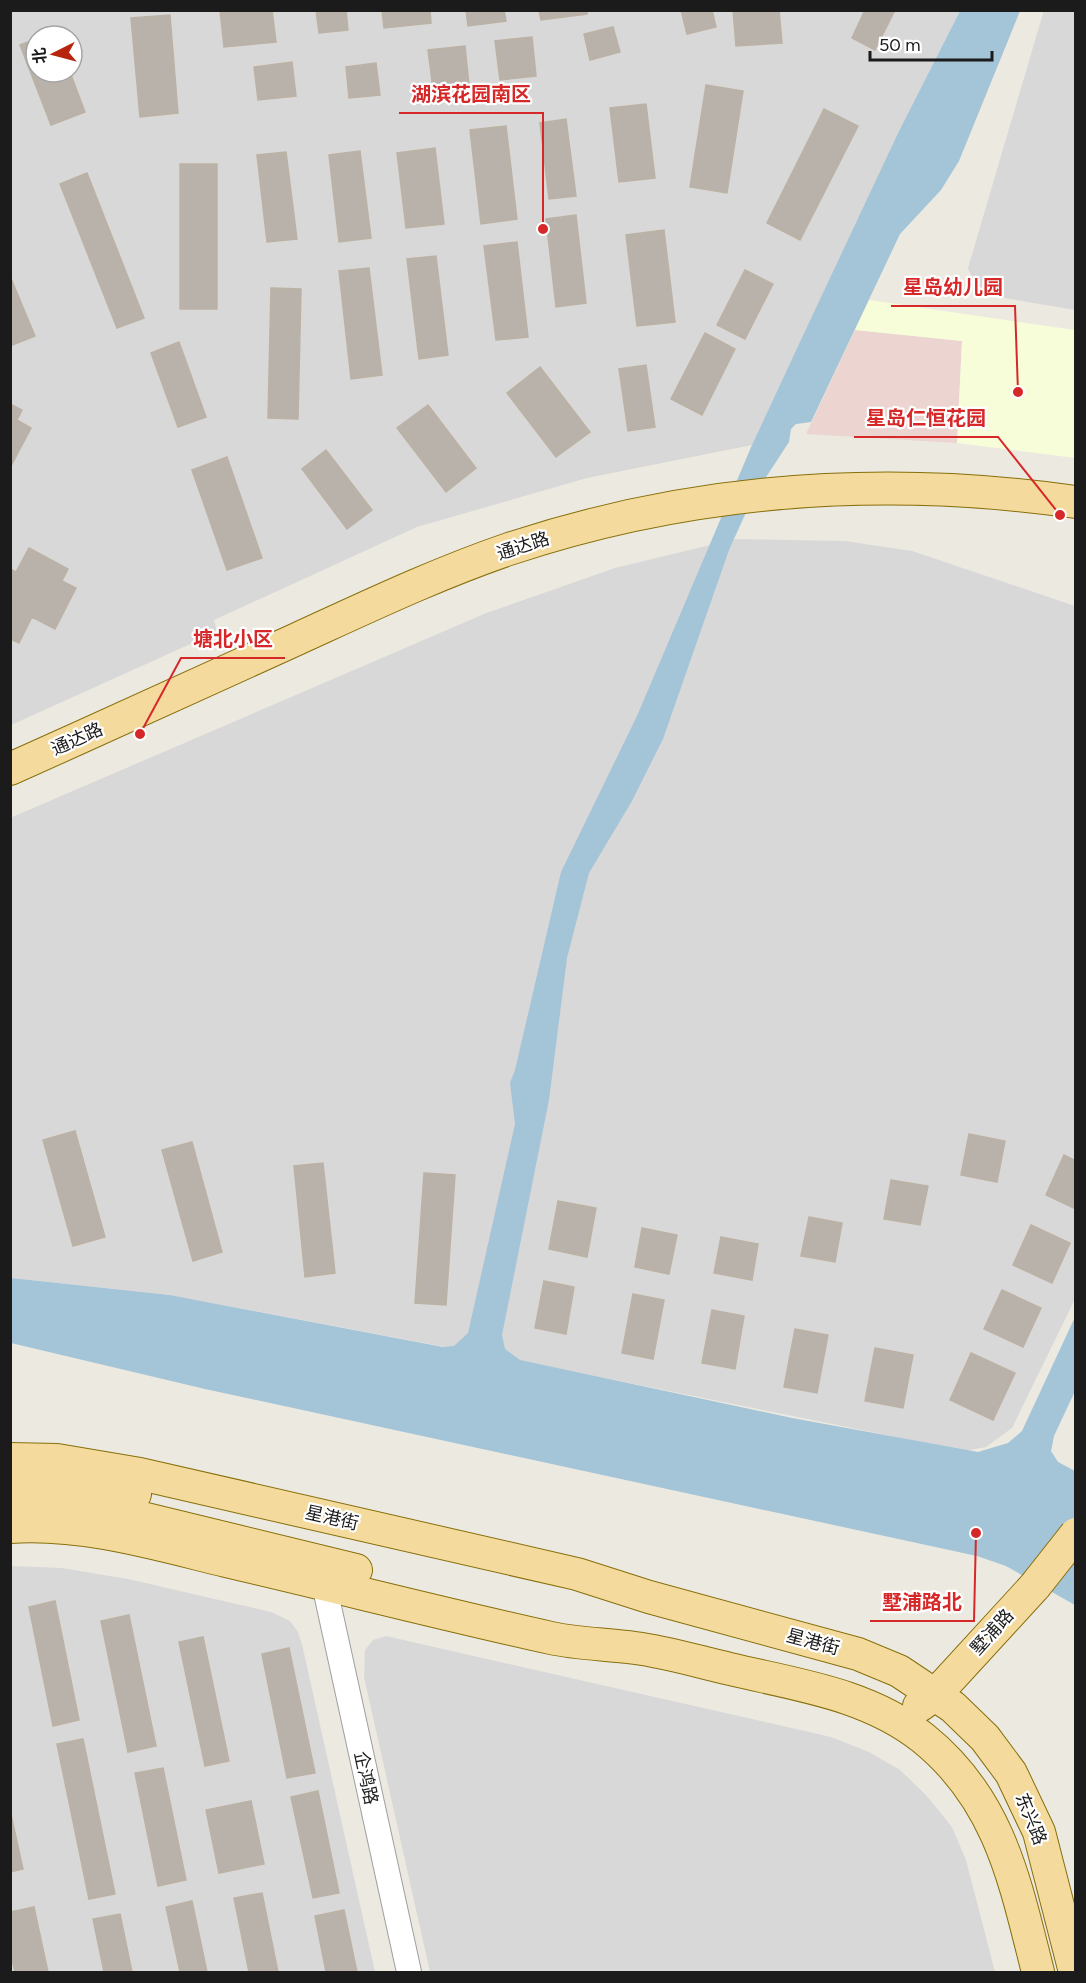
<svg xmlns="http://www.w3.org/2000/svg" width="1086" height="1983" font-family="Figtree,'Noto Sans SC',sans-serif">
	<rect width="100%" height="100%" fill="#ece9e1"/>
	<path fill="#d9d8d8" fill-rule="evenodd" d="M1044,10L1075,11V310L993,296L976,287L968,268Z
		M10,11H960L898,133L752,445L587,478L417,527L214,620L217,632L11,725ZM36,36H72V72H36Z
		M735,539L845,541L912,551L1075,606V1299L1012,1428L986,1447L965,1451L546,1366L170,1295L11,1278L10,818L484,614L615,568Z
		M11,1566L62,1568L128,1579L271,1612L290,1621L298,1632L302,1644L375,1972H11Z
		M386,1636L831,1737L869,1752L900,1770L926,1795L952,1827L966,1860L995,1972H430L364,1677L365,1650L373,1640Z"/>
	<path fill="#ecd5d0" d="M855,330L962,341L957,443L806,434Z"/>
	<path fill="#f7fcd9" d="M869,300L1075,330V458L957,443L962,341L855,330Z"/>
	<path fill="#a4c4d7" d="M960,11H1020L959,161L941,190L900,234L811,422L796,424L791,429L789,442L753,497L729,550L663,739L632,801L589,873L567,958L549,1100L502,1335L505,1349L520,1360L792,1418L978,1452L1008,1443L1022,1431L1075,1317V1391L1054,1436L1051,1451L1058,1462L1075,1471V1605L1006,1566L977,1556L205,1389L11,1343V1278L170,1295L443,1347L454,1346L468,1333L515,1124L510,1083L515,1070L561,872L637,716L752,445L799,344L898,133Z"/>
	<path fill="#b8b2ab" stroke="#bcb2a4" stroke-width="1.5" d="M220,10H272L276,42L224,47Z
		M316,10H346L348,30L319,33Z
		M382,10H430L431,23L384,28Z
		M466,10H504L506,21L468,26Z
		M539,10H587V14L541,20Z
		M681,10H712L716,27L687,34Z
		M733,10H779L782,43L736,46Z
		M865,10H895L875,50L852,38Z
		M170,15L178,113L140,117L131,18Z
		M613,27L620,52L590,60L584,34Z
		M532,37L536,76L500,80L495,41Z
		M36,39V72H70L85,112L51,125L20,45Z
		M465,46L469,85L433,89L428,50Z
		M292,62L296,96L258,100L254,67Z
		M376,63L380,95L349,98L346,67Z
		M706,85L743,91L727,193L690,187Z
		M646,104L655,178L619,182L610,108Z
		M824,109L858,126L800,240L767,223Z
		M566,119L576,196L549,199L540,123Z
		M506,126L517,219L481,224L470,130Z
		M435,148L444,224L406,228L397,153Z
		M360,151L371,238L339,242L329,155Z
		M286,152L297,239L267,242L257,155Z
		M180,164H217V309H180Z
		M87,173L144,318L117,328L60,184Z
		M576,215L586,303L556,307L546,219Z
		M664,230L675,322L637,326L626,235Z
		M517,242L528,337L496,340L484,246Z
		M436,256L448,355L419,359L407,259Z
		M369,268L382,375L351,379L339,271Z
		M745,270L773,284L745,339L717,325Z
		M10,276L35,336L10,346Z
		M271,288L301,289L298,419L268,418Z
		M705,333L735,349L702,415L671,399Z
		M179,342L206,417L178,427L151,353Z
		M646,365L655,427L628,431L619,369Z
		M540,367L590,432L556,457L507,393Z
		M10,404L22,410L17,420L31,428L10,468Z
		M428,405L476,468L446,492L397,428Z
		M326,450L372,510L347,529L302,469Z
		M227,457L262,558L227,570L192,470Z
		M29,548L68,569L62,581L76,588L55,629L32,617L19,643L10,639V569L16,572Z
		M75,1131L105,1237L73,1246L43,1140Z
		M969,1134L1005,1141L997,1182L961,1175Z
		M192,1142L222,1252L193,1261L162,1150Z
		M1064,1155L1076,1161V1209L1046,1195Z
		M323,1163L335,1273L305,1277L294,1166Z
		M424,1173L455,1175L446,1305L415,1303Z
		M891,1180L928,1186L920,1225L884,1219Z
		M558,1201L596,1208L587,1257L549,1249Z
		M809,1217L842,1223L835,1262L801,1256Z
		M1031,1225L1070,1243L1052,1283L1013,1265Z
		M642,1228L677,1235L669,1274L635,1267Z
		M721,1237L758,1244L752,1280L714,1273Z
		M544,1281L574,1287L566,1334L535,1328Z
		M1002,1290L1041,1308L1023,1347L984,1329Z
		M633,1294L664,1300L653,1359L622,1353Z
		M712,1310L744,1316L735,1369L702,1363Z
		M795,1329L828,1335L817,1393L784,1387Z
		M875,1348L913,1355L903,1408L865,1401Z
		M971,1353L1015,1373L993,1420L950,1400Z
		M55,1601L79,1720L53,1726L29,1607Z
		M129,1615L156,1746L128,1752L101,1621Z
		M203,1637L229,1761L205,1766L179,1642Z
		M289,1648L315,1773L287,1778L262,1654Z
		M83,1739L115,1894L89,1899L57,1744Z
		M163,1768L186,1880L158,1886L135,1773Z
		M318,1791L339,1893L313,1898L291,1797Z
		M251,1801L264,1864L219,1873L206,1810Z
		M10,1810L23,1869L10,1872Z
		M262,1893L278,1972H249L234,1898Z
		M192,1901L207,1972H180L166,1907Z
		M34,1907L48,1972H15L10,1951V1912Z
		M344,1910L357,1972H326L315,1916Z
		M120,1914L132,1972H104L93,1919Z"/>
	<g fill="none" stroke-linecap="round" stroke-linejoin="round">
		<g stroke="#9f9f9f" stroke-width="26">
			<path id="minor" d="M324,1584L409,1972"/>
		</g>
		<g stroke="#876f0b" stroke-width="34">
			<path id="major" d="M10,769C106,726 202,682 297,639C367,607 436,574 509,549C693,488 884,475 1076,502
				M10,1459L57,1460L140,1474L577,1574L649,1597L858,1654L899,1671L953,1707L985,1738L1011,1773L1039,1832L1075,1972
				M10,1483L76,1484L135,1494
				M10,1506H70L134,1516L356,1570
				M10,1527C83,1522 156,1544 226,1561C334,1586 442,1614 551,1638C578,1644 607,1644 635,1648C667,1652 699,1662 730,1669C797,1685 868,1694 923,1738C1000,1800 1015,1882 1038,1972
				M919,1706L936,1694L1035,1586"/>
		</g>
		<use href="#minor" stroke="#fff" stroke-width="24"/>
		<use href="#major" stroke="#f4db9d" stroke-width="32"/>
		<g stroke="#876f0b" stroke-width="34" stroke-linecap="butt">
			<path id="major-bridge" d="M1035,1586L1076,1534"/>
		</g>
		<use href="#major-bridge" stroke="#f4db9d" stroke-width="32"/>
	</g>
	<g text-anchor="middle" stroke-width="4.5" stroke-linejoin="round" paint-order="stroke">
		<g font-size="18" fill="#1b1b1b" stroke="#fff">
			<text transform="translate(523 546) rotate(-18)" y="6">通达路</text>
			<text transform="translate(77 739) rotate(-24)" y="6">通达路</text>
			<text transform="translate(332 1518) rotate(13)" y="6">星港街</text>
			<text transform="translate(992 1632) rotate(-48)" y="6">墅浦路</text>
			<text transform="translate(813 1642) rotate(15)" y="6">星港街</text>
			<text transform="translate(366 1778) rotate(78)" y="6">企鸿路</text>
			<text transform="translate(1031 1819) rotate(68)" y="6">东兴路</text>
		</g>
	</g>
	<path fill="none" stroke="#d62828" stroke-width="2" d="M543 229L543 113H399M1018 392L1015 306H891M1060 515L998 437H854M140 734L181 658H285M976 1533L974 1621H870"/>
	<g fill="#d62828" stroke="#fff" stroke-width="2">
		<circle cx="543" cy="229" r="6"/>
		<circle cx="1018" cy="392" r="6"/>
		<circle cx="1060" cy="515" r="6"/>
		<circle cx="140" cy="734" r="6"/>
		<circle cx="976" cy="1533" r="6"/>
	</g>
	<g font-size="20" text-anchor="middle" font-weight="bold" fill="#d62828" stroke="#fff" stroke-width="4.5" stroke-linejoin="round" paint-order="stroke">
		<text x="471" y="101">湖滨花园南区</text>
		<text x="953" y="294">星岛幼儿园</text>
		<text x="926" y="425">星岛仁恒花园</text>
		<text x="233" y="646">塘北小区</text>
		<text x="922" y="1609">墅浦路北</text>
	</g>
	<rect width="1086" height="1983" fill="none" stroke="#1b1b1b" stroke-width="24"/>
	<g transform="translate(54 54) rotate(264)"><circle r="28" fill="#ffffff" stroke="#a4a4a4" stroke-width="1.5"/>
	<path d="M0-4.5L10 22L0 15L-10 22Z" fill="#b7250e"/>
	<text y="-9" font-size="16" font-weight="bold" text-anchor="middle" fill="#1b1b1b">北</text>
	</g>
	<path d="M870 51v9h122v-9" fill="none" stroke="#1b1b1b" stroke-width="3"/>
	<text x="879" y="51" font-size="18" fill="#1b1b1b" stroke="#ffffff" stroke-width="4.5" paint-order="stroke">50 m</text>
</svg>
